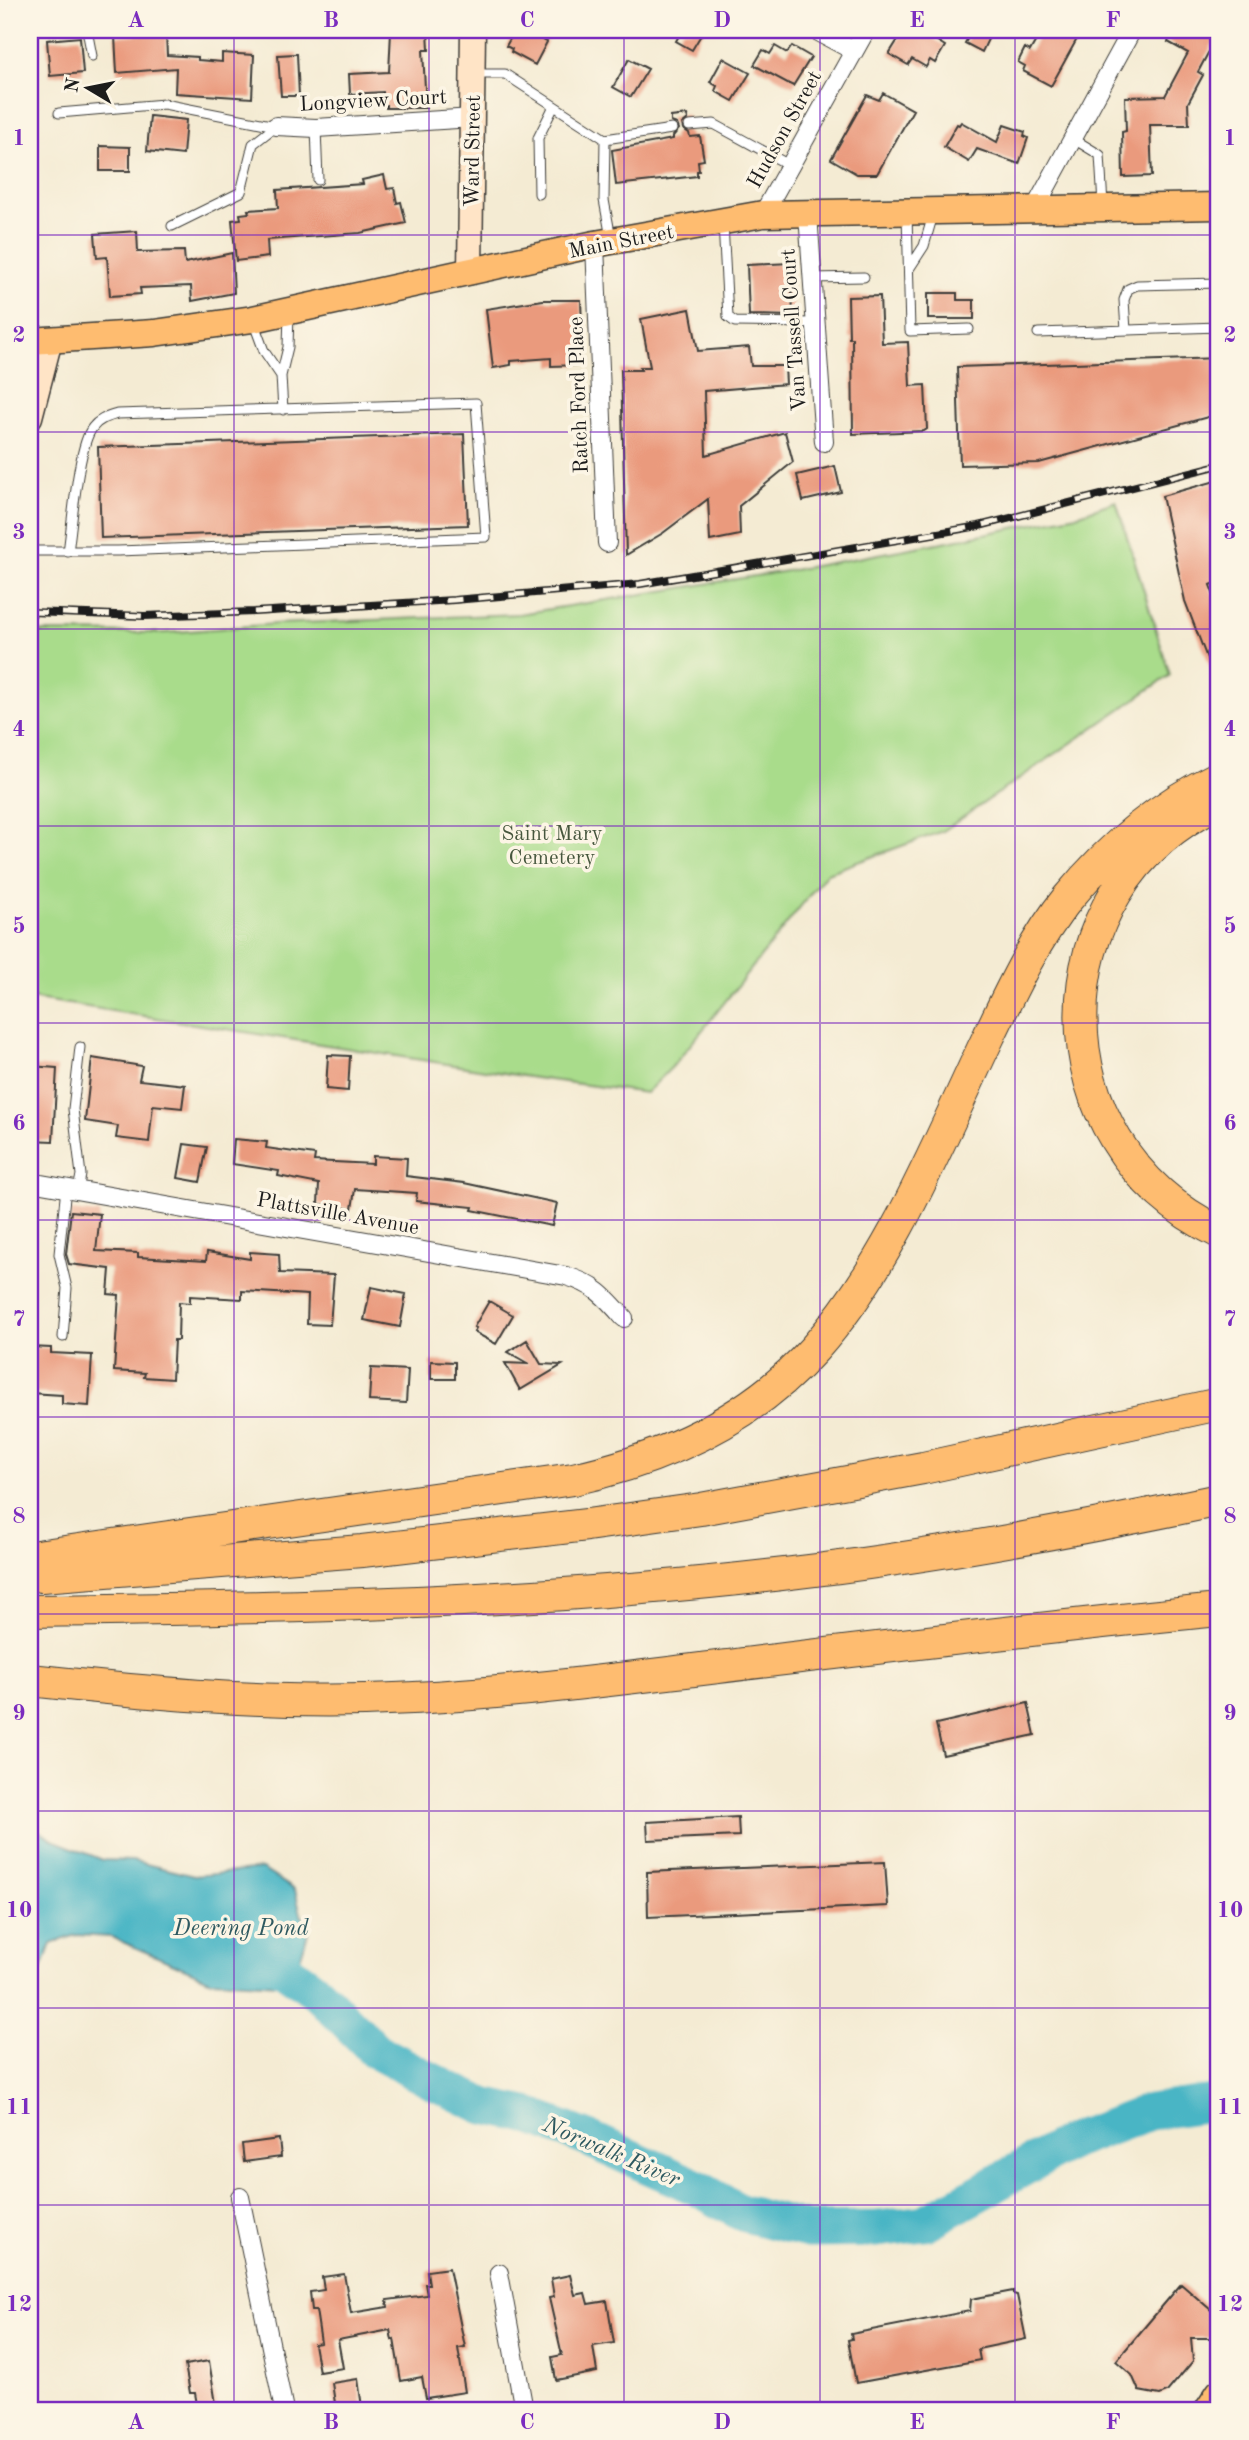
<svg xmlns="http://www.w3.org/2000/svg" width="1249" height="2440" font-family="'Old Standard TT',serif">
	<rect width="100%" height="100%" fill="#fcf5e5"/>
	<filter id="ink" filterUnits="userSpaceOnUse"><feTurbulence type="fractalNoise" baseFrequency=".0143" numOctaves="2"/><feDisplacementMap in="SourceGraphic" scale="14" xChannelSelector="R" yChannelSelector="G"/><feConvolveMatrix kernelMatrix="1 2 1 2 8 2 1 2 1" color-interpolation-filters="sRGB"/></filter>
	<filter id="wash" filterUnits="userSpaceOnUse"><feTurbulence type="fractalNoise" baseFrequency=".00686" numOctaves="4" result="noise"/><feDisplacementMap in="SourceGraphic" scale="28" xChannelSelector="R" yChannelSelector="G"/><feGaussianBlur stdDeviation="1.57" result="paint"/><feColorMatrix in="noise" values="0 0 0 0 0 0 0 0 0 0 0 0 0 0 0 0 0 1.4 0 .05"/><feComposite in="paint" operator="in"/></filter>
	<g filter="url(#wash)">
		<rect width="100%" height="100%" fill="#f4ebd3"/>
		<path fill="#a9dc8b" stroke="#627c54" stroke-width="2" d="M1116,501L1170,675L943,831L827,873L705,1027L672,1067L646,1093L535,1078L30,998V632L165,633L276,624L519,614L793,570L959,539L1077,515Z"/>
		<path fill="#48b5c5" stroke="#326870" stroke-width="2" d="M30,1825L55,1841L103,1860L134,1861L194,1876L262,1869L295,1890L301,1914L310,1927L300,1959L309,1970L317,1992L303,1998L280,1984L211,1980L111,1937L76,1935L51,1944L30,2002Z"/>
		<g fill="none" stroke-linecap="round" stroke-linejoin="round">
			<path stroke="#48b5c5" stroke-width="37" d="M277,1963L317,1992L376,2051L434,2082L484,2106L527,2115L589,2139L694,2186L742,2213L808,2230L877,2229L925,2223L1068,2143L1149,2112L1219,2102"/>
		</g>
		<g id="blocks">
			<path fill="#ea9a7d" d="M428,30L429,50H423L426,108H386V105H384L383,92L350,94L349,74L389,72L391,32Z
				M515,30H524L547,42L535,65L511,52L512,49L506,46Z
				M682,30H704L692,50L676,41Z
				M904,30H935L931,37L945,46L935,63L930,60L926,67L912,59L908,65L889,54Z
				M972,30H980L990,35L982,52L965,43Z
				M1042,30H1082L1051,86L1023,71L1025,66L1018,62L1025,48L1030,51Z
				M1175,30H1202L1214,36L1212,38L1215,40L1198,72L1203,75L1188,103L1189,125H1150L1152,176L1123,177L1122,132L1126,131L1125,97L1165,96L1188,53L1168,42Z
				M166,33L167,55L198,57V60L222,62V53L254,55L252,98L175,93L176,68L117,73L115,36Z
				M80,37L83,73L50,76L47,40Z
				M775,46L787,53L792,46L811,57L793,86L754,65L763,50L770,54Z
				M295,54H297L299,96H281L278,55Z
				M723,58L750,73L733,101L715,91L717,86L710,82Z
				M629,59L648,69L631,97L613,87Z
				M883,93L913,110L877,174H857L831,159L867,95L879,100Z
				M687,115L688,119L682,124L683,129L689,133L690,137L700,136L704,160L698,161L699,171H697V176L616,185L612,150L673,139V136L679,129L677,124L671,122V117Z
				M150,116L186,120L183,155L147,151Z
				M961,122L997,142L1004,125L1025,132L1024,136L1028,138L1019,164L977,149L969,162L944,147L957,124L959,125Z
				M100,146L130,147V171H100Z
				M384,175L387,189L394,188L397,203L401,202L406,223L360,233L267,240L268,257L236,261L232,220L241,219L240,214L249,213L248,210L278,208L277,190L363,184L362,180Z
				M137,231L138,252L184,251L185,263L232,253L234,293L192,301L191,286L140,288L141,294L110,296L107,257L97,258L95,234Z
				M791,263L793,316L749,315L747,265Z
				M928,293H957V300H974V319H928Z
				M880,296L882,343L908,342L910,386L925,385L927,429L924,431L853,434L852,338H849L848,297Z
				M543,300H581L583,354L578,355V365L551,366V358L511,361V365L493,368L486,309Z
				M690,309L698,351L749,347L751,366H785L786,384L704,391L706,455L785,432L793,462L739,506L740,535L710,541L708,499L663,533L626,555L621,370H641L640,367H650L641,319Z
				M1219,358V414L1039,463L960,465L957,367Z
				M464,434L468,525L101,538L98,447Z
				M835,466L841,492L803,501L797,475Z
				M1219,480V582L1210,585L1219,609L1218,687L1185,601L1162,496Z
				M328,1055L350,1056L348,1091L326,1089Z
				M92,1058L142,1066L139,1080L185,1085L182,1108L153,1105L149,1142L116,1138L118,1126L85,1121Z
				M30,1066L57,1068L53,1141L30,1140Z
				M234,1139L267,1142L266,1148L315,1155L314,1161L373,1164V1156L407,1158L406,1176L464,1183L557,1203L552,1226L472,1210L473,1207L416,1201L417,1193L355,1189L352,1209L318,1204L319,1184L278,1176L279,1171L232,1164Z
				M184,1144L207,1147L200,1182L178,1178Z
				M71,1211L100,1214L96,1251L138,1253V1257L206,1261L207,1252L250,1259V1252L279,1254L280,1273L334,1275L330,1325L307,1324L308,1295L242,1291V1299L190,1296V1303L179,1302L178,1340H174L172,1379L144,1377L145,1373L114,1371L119,1295L108,1294L110,1269L69,1264L66,1254Z
				M371,1287L406,1294L400,1327L364,1320Z
				M489,1301L513,1315L496,1344L474,1332L476,1328L474,1327Z
				M527,1340L541,1364L562,1365L520,1390L505,1363L529,1364L508,1352Z
				M30,1347L51,1348V1353L92,1355L89,1406L62,1404V1395L30,1393Z
				M431,1361L455,1362V1379H431Z
				M371,1368L408,1370L406,1403L369,1401Z
				M1028,1703L1035,1735L943,1755L936,1724Z
				M738,1817L739,1836L648,1840L647,1822Z
				M885,1862L888,1906L648,1917L647,1872Z
				M279,2139L281,2157L244,2162L242,2144Z
				M449,2268L465,2347L458,2348L465,2392L426,2398L422,2377L401,2381L394,2339L392,2340L390,2330L338,2340L343,2368L319,2372L314,2344L321,2343L316,2310H312L310,2292L324,2290L322,2277L344,2274L351,2313L388,2307L387,2300L427,2295L425,2284H429L427,2271Z
				M570,2275L575,2295L585,2293L588,2304L607,2301L614,2343L593,2346L597,2372L556,2380L552,2357L562,2355L549,2298L554,2297L551,2279Z
				M1181,2284L1219,2317V2330L1211,2338H1191L1193,2361L1167,2392L1160,2395L1139,2391L1132,2375L1116,2361Z
				M1013,2291V2294L1017,2295L1026,2339L978,2349L980,2360L856,2383L848,2340L852,2339L851,2334L970,2311L971,2299Z
				M209,2361L217,2410H198L195,2393H190L185,2365Z
				M358,2379L362,2407L336,2410L332,2383Z"/>
		</g>
	</g>
	<g filter="url(#ink)">
		<use href="#blocks" fill-opacity="0" stroke="#3c3b37" stroke-width="2"/>
		<g fill="none" stroke-linecap="round" stroke-linejoin="round">
			<g stroke="#3c3b37" stroke-width="11">
				<path id="lane" d="M87,30L92,56
					M475,74H505L605,139L604,200L611,238
					M59,113L164,104L276,126
					M689,126L714,124L789,165
					M316,128L318,180
					M1072,138L1100,155L1103,205
					M605,139L672,129
					M539,194L538,138L554,106
					M907,213L910,331L969,329
					M723,223L728,317L735,322L816,323
					M172,226L241,192L253,144L276,126
					M909,269L924,246L933,215
					M812,278L864,277
					M253,321L264,351L281,376L288,347L289,313
					M1126,330L1124,300L1128,289L1137,285L1219,283
					M1038,333L1219,327
					M281,376L283,410
					M30,551H118L486,537L476,403L117,414C108,417 99,419 93,427C78,444 72,526 68,552
					M78,1190L81,1175L73,1109L80,1047
					M63,1337L67,1288L59,1254L66,1188"/>
			</g>
			<g stroke="#3c3b37" stroke-width="20">
				<path id="street" d="M815,30L854,51
					M276,126L316,128L473,118
					M1035,208L1132,30
					M763,214L866,30
					M808,214L824,442
					M595,244L607,543
					M30,1182L566,1276C594,1284 605,1296 624,1318
					M240,2197L284,2410
					M499,2273L524,2410"/>
			</g>
			<g stroke="#3c3b37" stroke-width="27">
				<path id="secondary" d="M470,272L473,30
					M30,417L50,340"/>
			</g>
			<g stroke="#3c3b37" stroke-width="29">
				<path id="primary" d="M30,341L154,333L253,319L595,244L763,214L1219,206
					M1208,2410L1219,2393"/>
			</g>
			<g stroke="#3c3b37" stroke-width="34">
				<path id="highway" d="M1219,802C1035,888 1036,1144 1219,1232
					M30,1557L573,1479C664,1459 752,1419 815,1348C893,1260 939,1140 989,1036C1012,988 1035,939 1068,898C1109,848 1161,805 1219,777
					M42,1576L362,1551L587,1525L701,1509L923,1468L1219,1404
					M30,1611C292,1608 555,1603 816,1570C952,1553 1086,1528 1219,1500
					M30,1680C141,1692 253,1703 365,1700C483,1697 601,1681 718,1667C885,1647 1052,1626 1219,1610"/>
			</g>
			<use href="#lane" stroke="#fff" stroke-width="9"/>
			<use href="#street" stroke="#fff" stroke-width="18"/>
			<use href="#secondary" stroke="#ffe4c6" stroke-width="24"/>
			<use href="#primary" stroke="#febc70" stroke-width="26"/>
			<use href="#highway" stroke="#febc70" stroke-width="32"/>
			<g stroke="#1c1c1c" stroke-width="8">
				<path id="rail" d="M30,612L144,616L254,612L454,600L640,584L979,526L1219,465"/>
			</g>
			<use href="#rail" stroke="#fcf5e5" stroke-width="5" stroke-dasharray="16" stroke-linecap="butt"/>
		</g>
	</g>
	<path fill="none" stroke="#7b2cbf" stroke-width="2" stroke-opacity="0.55" d="M234,30V2410M429,30V2410M624,30V2410M820,30V2410M1015,30V2410M30,235H1219M30,432H1219M30,629H1219M30,826H1219M30,1023H1219M30,1220H1219M30,1417H1219M30,1614H1219M30,1811H1219M30,2008H1219M30,2205H1219"/>
	<g text-anchor="middle" stroke-width="7" stroke-linejoin="round" paint-order="stroke">
		<g font-size="21" fill="#1c1c1c" stroke="#fcf5e5">
			<text transform="translate(373 100) rotate(-3)" y="7">Longview Court</text>
			<text transform="translate(784 129) rotate(-61)" y="7">Hudson Street</text>
			<text transform="translate(472 151) rotate(-89)" y="7">Ward Street</text>
			<text transform="translate(621 241) rotate(-11)" y="7">Main Street</text>
			<text transform="translate(793 330) rotate(-94)" y="7">Van Tassell Court</text>
			<text transform="translate(578 395) rotate(-92)" y="7">Ratch Ford Place</text>
			<text transform="translate(338 1213) rotate(10)" y="7">Plattsville Avenue</text>
		</g>
		<g font-size="21" fill="#46563d" stroke="#fcf5e5">
			<text x="552" y="840">Saint Mary<tspan x="552" dy="24">Cemetery</tspan></text>
		</g>
		<g font-size="23" font-style="italic" fill="#2e5960" stroke="#fcf5e5">
			<text x="241" y="1935">Deering Pond</text>
			<text transform="translate(612 2151) rotate(23)" y="8">Norwalk River</text>
		</g>
	</g>
	<rect width="1249" height="2440" fill="none" stroke="#fcf5e5" stroke-width="77"/>
	<g transform="translate(88 88) rotate(280)" stroke="#fcf5e5" stroke-width="5" paint-order="stroke">
	<path d="M0-5L12 26L0 18L-12 26Z" fill="#1c1c1c"/>
	<text y="-10" font-size="19" font-weight="bold" text-anchor="middle" fill="#1c1c1c">N</text>
	</g>
	<rect x="38" y="38" width="1172" height="2364" fill="none" stroke="#7b2cbf" stroke-width="2.5"/>
	<g font-size="23" text-anchor="middle" font-weight="bold" fill="#7b2cbf">
		<text x="136" y="27">A</text>
		<text x="331" y="27">B</text>
		<text x="527" y="27">C</text>
		<text x="722" y="27">D</text>
		<text x="917" y="27">E</text>
		<text x="1113" y="27">F</text>
		<text x="19" y="145">1</text>
		<text x="1230" y="145">1</text>
		<text x="19" y="342">2</text>
		<text x="1230" y="342">2</text>
		<text x="19" y="539">3</text>
		<text x="1230" y="539">3</text>
		<text x="19" y="736">4</text>
		<text x="1230" y="736">4</text>
		<text x="19" y="933">5</text>
		<text x="1230" y="933">5</text>
		<text x="19" y="1130">6</text>
		<text x="1230" y="1130">6</text>
		<text x="19" y="1326">7</text>
		<text x="1230" y="1326">7</text>
		<text x="19" y="1523">8</text>
		<text x="1230" y="1523">8</text>
		<text x="19" y="1720">9</text>
		<text x="1230" y="1720">9</text>
		<text x="19" y="1917">10</text>
		<text x="1230" y="1917">10</text>
		<text x="19" y="2114">11</text>
		<text x="1230" y="2114">11</text>
		<text x="19" y="2311">12</text>
		<text x="1230" y="2311">12</text>
		<text x="136" y="2429">A</text>
		<text x="331" y="2429">B</text>
		<text x="527" y="2429">C</text>
		<text x="722" y="2429">D</text>
		<text x="917" y="2429">E</text>
		<text x="1113" y="2429">F</text>
	</g>
</svg>
